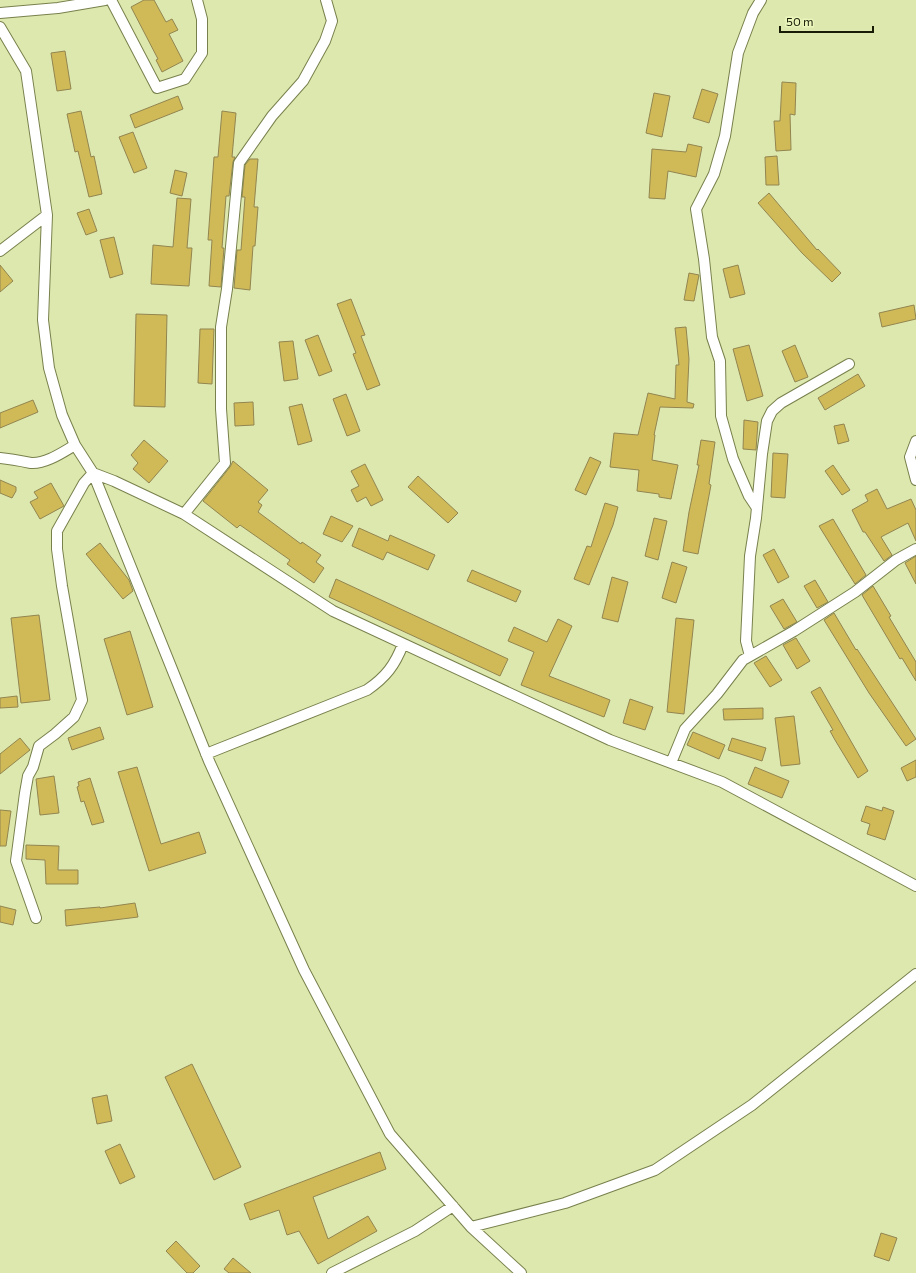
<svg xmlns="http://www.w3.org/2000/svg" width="916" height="1273" font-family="Commissioner,sans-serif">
	<rect width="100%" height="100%" fill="#dde8af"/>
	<path fill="#d0ba58" stroke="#92854f" d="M144,0H154L166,22L172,19L178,30L169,34L183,61L162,72L156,60L158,59L131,7Z
		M65,51L71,89L57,91L51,53Z
		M782,82L796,83L795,115L790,114L791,150L776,151L774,121H780Z
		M702,89L718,94L709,123L693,118Z
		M654,93L670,96L662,137L646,133Z
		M178,96L183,109L135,128L130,115Z
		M81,111L91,157L94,156L102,194L89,197L78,151L75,152L67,114Z
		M222,111L236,113L232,157H235L233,162L229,196H226L222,248H224L221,287L209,286L212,240H208L214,157H218Z
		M133,132L147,168L134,173L119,137Z
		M688,144L702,147L696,177L668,171L665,199L649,198L652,149L686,152Z
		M777,156L779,185H766L765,157Z
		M250,159H258L254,207H258L255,246H253L250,290L234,288L237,250H241L245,197H242L245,165Z
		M175,170L187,173L182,196L170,193Z
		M769,193L817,250L818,249L841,273L832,282L802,253L758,203Z
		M177,198L191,199L187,248H192L189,286L151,284L153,245L173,247Z
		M89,209L97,231L86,235L77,213Z
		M114,237L123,274L110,278L100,240Z
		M0,265L13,281L0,292Z
		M738,265L745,294L730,298L723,269Z
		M689,273L699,275L694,301L684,300Z
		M351,299L365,335L361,336L380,385L367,390L353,354L356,353L337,304Z
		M914,305L916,319L882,327L879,313Z
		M136,314L167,315L165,407L134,406Z
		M686,327L689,359L687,402L694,404L693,408L660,407L654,435H655L652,460L678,465L671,499L659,497V494L637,491L639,470L610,467L614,433L638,435L648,393L675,399L676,365H679L675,328Z
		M200,329H214L212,384L198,383Z
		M318,335L332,371L319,376L305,340Z
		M293,341L298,379L284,381L279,342Z
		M749,345L763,396L747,401L733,349Z
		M795,345L808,377L795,382L782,351Z
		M858,374L865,386L825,410L818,398Z
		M346,394L360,431L347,436L333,399Z
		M33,400L38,412L0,428V413Z
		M253,402L254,425L235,426L234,403Z
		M302,404L312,441L298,445L289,407Z
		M744,420L758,422L756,450L743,449Z
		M844,424L849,441L838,444L834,426Z
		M144,440L168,461L149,483L133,469L138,463L131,455Z
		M701,440L715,442L709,484L711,485L698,554L683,551L689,512L699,465H697Z
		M773,453L788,454L785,498L771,497Z
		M590,457L601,462L586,495L575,490Z
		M233,461L268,490L258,502L262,505L258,512L301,544L302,542L321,555L316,562L324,568L314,583L287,564L290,560L240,525L237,528L203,501L230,467Z
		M365,464L383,500L371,506L366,497L357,502L351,490L359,486L351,471Z
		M833,465L850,490L842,495L825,471Z
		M418,476L458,513L448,523L408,487Z
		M0,480L16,487V491L12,498L0,493Z
		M51,483L64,506L40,519L30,502L38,498L34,492Z
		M877,489L887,509L911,499L916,510V541L908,523L881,537L892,555L884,561L865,532H863L852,510L868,501L865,495Z
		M605,503L618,507L613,525L589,585L574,579L587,546L591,547Z
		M331,516L353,526L342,542L323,534Z
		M654,518L667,521L658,560L645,556Z
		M833,519L866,575L855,584L819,526Z
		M359,528L388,541L390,535L435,555L428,570L387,552L383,560L352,546Z
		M100,543L129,580L133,591L123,599L86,554Z
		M774,549L789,577L778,583L763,555Z
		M916,556V584L905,563Z
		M672,562L687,567L676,603L662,598Z
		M472,570L521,591L516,602L467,581Z
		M612,577L628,582L618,622L602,618Z
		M336,579L508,659L500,676L329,597Z
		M815,580L828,602L817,608L804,586Z
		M873,586L891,616L889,617L916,662V681L902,658L900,659L862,595Z
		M783,599L797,622L784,629L770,606Z
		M834,613L856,650L857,649L916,739L906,746L869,693L824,620Z
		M39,615L50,700L21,703L11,618Z
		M676,618L694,620L684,714L667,712Z
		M558,619L572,626L549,676L610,700L604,717L521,685L534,652L508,641L514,627L547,642Z
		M130,631L153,707L127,715L104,639Z
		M796,638L810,661L797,669L783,645Z
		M766,656L782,680L770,687L754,663Z
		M820,687L868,771L858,778L835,740L830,731L833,730L811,692Z
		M17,696L18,707L0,708V698Z
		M630,699L653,707L645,730L623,723Z
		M763,708V719L724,720L723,709Z
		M794,716L800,764L781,766L775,718Z
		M100,727L104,739L72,750L68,738Z
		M693,732L725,745L719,759L687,745Z
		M20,738L30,750L0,774V754Z
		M732,738L766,748L762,761L728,750Z
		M916,760V777L907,781L901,768Z
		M137,767L161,844L199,832L206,853L149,871L118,772Z
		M755,767L789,781L782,798L748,784Z
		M54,776L59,813L40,815L36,779Z
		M90,778L104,822L92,825L84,801L81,802L77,787L79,786L78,782Z
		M866,806L882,811L883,807L894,811L885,840L867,834L870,824L861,821Z
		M0,810L11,811L6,846H0Z
		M26,845L59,846L58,870H78V884H46L45,860L26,859Z
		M135,903L138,917L66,926L65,910L100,907V908Z
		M0,906L16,910L13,925L0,922Z
		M192,1064L241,1167L214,1180L165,1077Z
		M107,1095L112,1121L97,1124L92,1098Z
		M120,1144L135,1177L120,1184L105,1151Z
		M380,1152L386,1169L313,1197L328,1239L368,1216L377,1231L318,1264L299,1231L287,1235L279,1210L250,1220L244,1204Z
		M881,1233L897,1238L889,1261L874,1256Z
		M176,1241L200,1266L193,1273H187L166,1251Z
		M233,1258L251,1273H229L224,1269Z"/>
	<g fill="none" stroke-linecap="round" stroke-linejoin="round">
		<g stroke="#78814c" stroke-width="12">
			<path id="street" d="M111,0L157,88L185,79L202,53V19L197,0
				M0,13L58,8L105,0
				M0,27L26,71L47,215L43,320L49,368L62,415L75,445L93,473L209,761L304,970L390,1134L471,1227L521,1273
				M0,251L47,215
				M916,441L910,457L916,480
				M0,458C11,459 21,461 31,463C46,464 63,452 75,445
				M93,473L114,481L184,514L333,611L610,740L722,782L916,886
				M757,508L749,496L733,459L721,416L720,361L712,337L704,259L696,209L714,174L725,136L738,53L753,13L761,0
				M184,514L225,463L221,409V327L227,289L239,163L272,116L303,81L325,41L332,21L326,0
				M750,656L746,641L750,556L756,518L762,454L767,421L772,411L781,403L849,364
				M206,754L367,690C386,677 395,665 403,644
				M671,763L685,729L717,694L743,660L794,631L855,592L896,560L916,549
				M36,918L16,861L25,793L28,776L33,767L39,746L55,734L74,717L82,700L62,586L57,549V531L84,483L93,473
				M471,1227L565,1203L655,1170L752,1105L916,974
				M332,1273L415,1231L453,1206"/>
		</g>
		<use href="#street" stroke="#fff" stroke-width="10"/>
	</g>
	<path d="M780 26v6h93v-6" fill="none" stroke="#181b06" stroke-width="2"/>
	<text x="786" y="26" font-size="12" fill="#181b06" stroke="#eaf5bb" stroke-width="3" paint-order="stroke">50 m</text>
</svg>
